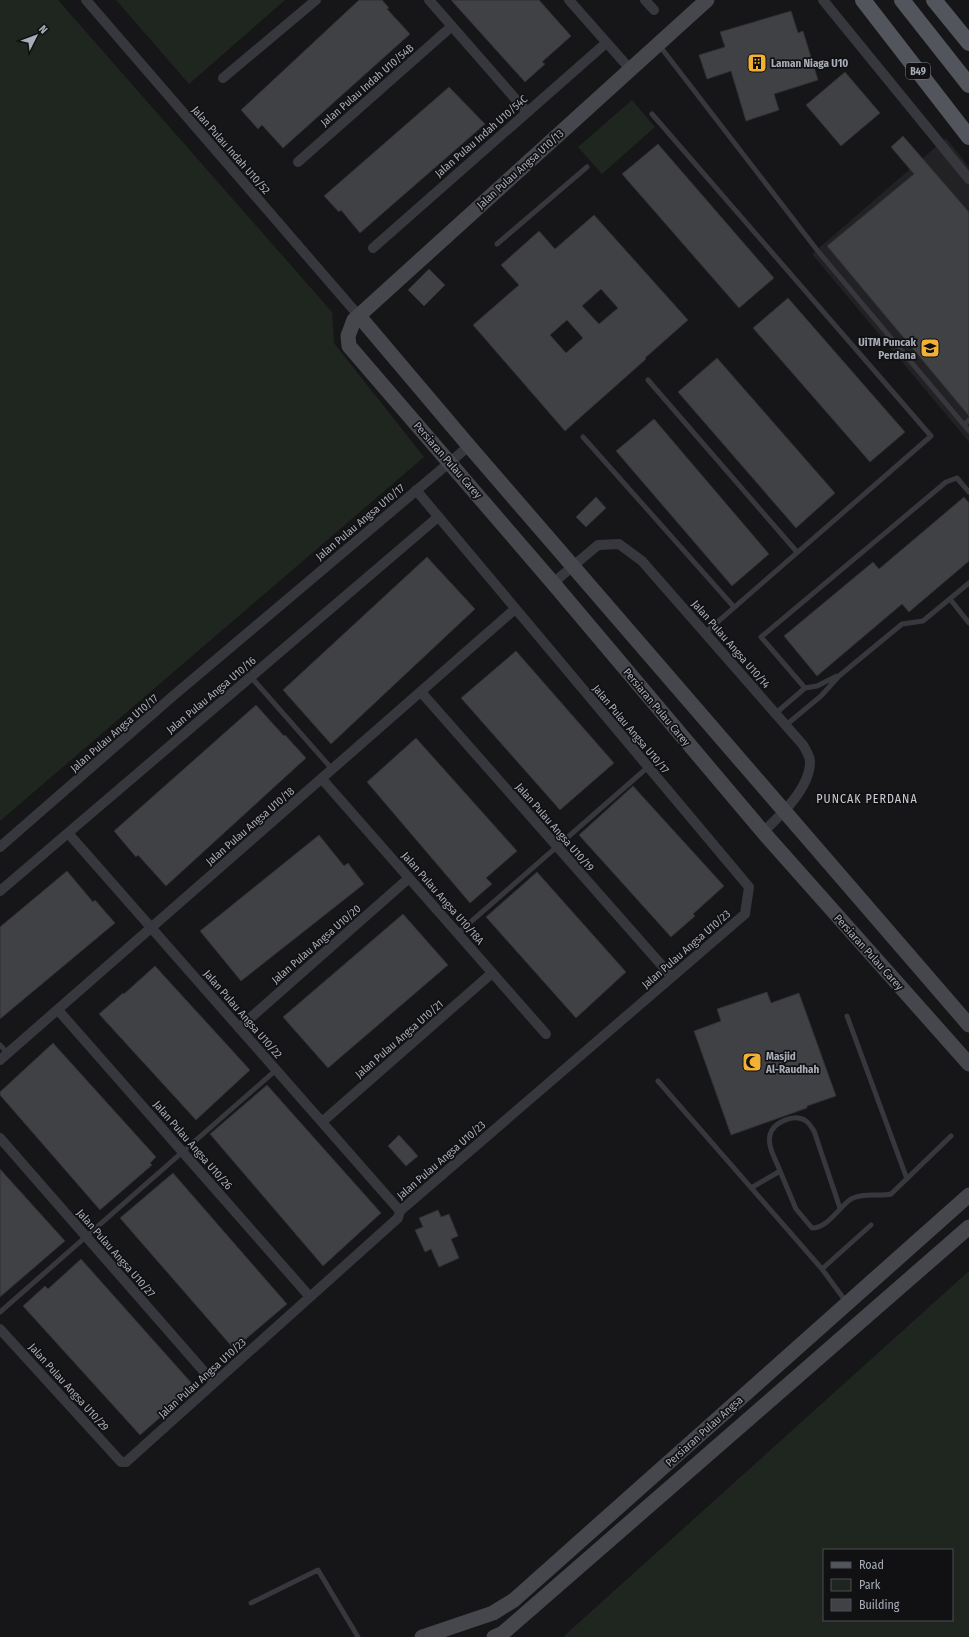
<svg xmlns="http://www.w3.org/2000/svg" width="969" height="1637" font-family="'Fira Sans Condensed',sans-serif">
	<rect width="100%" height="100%" fill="#161618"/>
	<path fill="#222225" d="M946,138L969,167V442L812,254Z"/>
	<path fill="#1e261f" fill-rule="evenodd" d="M0,0H58L332,312L334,343L424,457L0,821Z
		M116,0H285L189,84Z
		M632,100L655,127L602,174L578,147Z
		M969,1271V1637H565L564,1636ZM824,1550H952V1620H824Z"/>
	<path fill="#404145" stroke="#303034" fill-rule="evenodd" d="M359,0H382L389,8L387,9L410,34L283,148L262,125L258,129L241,110Z
		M451,0H539L571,36L542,62L545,64L525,82Z
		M791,11L798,33L803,31L818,80L774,94L779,110L746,121L731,71L707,79L699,55L725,47L720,32Z
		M845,72L880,113L841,146L806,105Z
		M449,87L485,124L360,233L341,210L339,212L324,196Z
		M903,136L969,212V416L827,246L914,174L891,147Z
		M658,144L774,278L739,308L622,174Z
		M594,215L688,320L645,358L646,359L565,431L473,325L519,285L501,265L539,231L555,249ZM601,289L618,308L599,324L582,306ZM567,320L583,338L566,353L550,335Z
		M429,269L445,285L424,306L408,290Z
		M788,298L905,432L870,462L753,328Z
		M717,358L835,493L796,528L678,392Z
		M654,419L769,554L732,586L616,451Z
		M596,497L606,508L586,527L576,517Z
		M964,497L969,503V561L909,612L902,604L817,676L784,636L873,562L879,569Z
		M427,557L475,609L331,744L283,690Z
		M516,651L614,763L560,810L461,698Z
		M256,705L284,736L285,735L306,758L166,886L138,855L136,857L114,831Z
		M416,738L517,851L486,878L492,884L470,903L367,782Z
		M633,786L724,886L693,914L695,916L671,937L579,835Z
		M319,835L344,866L348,863L364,884L241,981L200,931Z
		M67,871L93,902L95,900L115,923L0,1019V927Z
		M537,872L626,972L576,1018L486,917Z
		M403,914L448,965L328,1068L283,1017Z
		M155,966L250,1070L196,1120L99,1014L123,993L124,994Z
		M767,992L771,1003L799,993L836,1096L807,1106V1108L731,1135L694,1031L721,1021L717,1009Z
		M53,1043L156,1157L150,1163L152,1165L100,1210L0,1095V1092Z
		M267,1085L381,1213L323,1266L210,1134Z
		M399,1135L418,1156L406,1166L388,1146Z
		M0,1169L65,1241L0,1297Z
		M173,1173L287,1304L234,1349L120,1218Z
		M438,1210L441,1217L449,1214L458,1236L451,1239L459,1258L439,1267L431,1249L425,1252L415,1230L423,1227L419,1218Z
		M81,1259L195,1387L140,1435L23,1306L45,1286L48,1289Z"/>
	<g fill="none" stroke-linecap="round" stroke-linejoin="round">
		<path stroke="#37383d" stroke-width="5" d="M659,45L817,250L969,431
			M652,114L931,436L706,632
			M497,244L587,167
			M648,380L797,552
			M964,425L969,420
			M583,437L734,607
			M950,599L969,623
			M251,677L332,769
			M805,688L761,637L946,482L957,478L969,492
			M776,713L805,688L817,686L837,676
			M786,725L821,696L839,676L902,624L923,621L969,583
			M458,933L648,767
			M847,1016L907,1179
			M0,1045L8,1054
			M658,1081L822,1269L847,1303
			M780,1171C776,1160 767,1146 770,1135C773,1122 795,1113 806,1121C809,1123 812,1128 814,1131L840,1208
			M751,1188L780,1171L796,1209L812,1228C828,1228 839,1207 851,1199C863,1192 879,1197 891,1194L951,1136
			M822,1269L871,1225
			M0,1312L276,1070
			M251,1603L318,1570L358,1637"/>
		<path stroke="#37383d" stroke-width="10" d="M86,0L359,316
			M429,0L527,112
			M569,0L630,69
			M645,0L654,10
			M823,0L969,179
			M223,78L316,0
			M298,162L452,26
			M373,248L606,43
			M553,583L598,545L619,544L642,561L803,745C805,749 810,756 810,762C810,788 781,815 763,832
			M421,692L672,977
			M322,779L546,1034
			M68,833L400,1211
			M0,847L173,696L469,446
			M0,891L438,517
			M58,1010L310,1297
			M239,1028L409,878
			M0,1060L515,609
			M322,1122L492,973
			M0,1138L214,1383
			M0,1329L121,1462H126L398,1218L400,1211L745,914L749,887L416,490"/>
		<path stroke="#45474d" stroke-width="15" d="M707,0L354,320L348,336L349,346L553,583L763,832L969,1064
			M359,316L469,446L969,1025
			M422,1637L493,1613L514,1600L969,1195
			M494,1637L503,1633L969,1227"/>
		<path stroke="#53555c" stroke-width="16" d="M863,0L969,137
			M902,0L969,85
			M934,0L969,43"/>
	</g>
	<defs>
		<g id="building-square" transform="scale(1)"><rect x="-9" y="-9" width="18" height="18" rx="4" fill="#f2b134" stroke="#111113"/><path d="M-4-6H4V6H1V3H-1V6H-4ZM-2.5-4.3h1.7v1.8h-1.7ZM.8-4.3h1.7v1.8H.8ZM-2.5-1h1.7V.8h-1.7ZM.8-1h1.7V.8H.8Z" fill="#111"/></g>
		<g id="university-square" transform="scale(1)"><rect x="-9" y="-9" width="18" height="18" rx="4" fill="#f2b134" stroke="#111113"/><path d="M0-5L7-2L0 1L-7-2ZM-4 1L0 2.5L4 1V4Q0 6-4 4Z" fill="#111"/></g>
		<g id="mosque-square" transform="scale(1)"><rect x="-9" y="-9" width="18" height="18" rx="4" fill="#f2b134" stroke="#111113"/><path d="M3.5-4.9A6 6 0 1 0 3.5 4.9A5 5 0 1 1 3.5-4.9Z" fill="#111"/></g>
	</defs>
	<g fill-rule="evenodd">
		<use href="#building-square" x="757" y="63"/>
		<use href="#university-square" x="930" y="348"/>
		<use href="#mosque-square" x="752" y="1062"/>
	</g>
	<g text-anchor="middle" stroke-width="3.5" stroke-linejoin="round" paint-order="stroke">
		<rect fill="#111113" stroke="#7b7e86" stroke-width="1" x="906" y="63" width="24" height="16" rx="3"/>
		<g font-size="10" font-weight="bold" fill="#a8adb8">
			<text x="918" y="75">B49</text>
		</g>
		<g font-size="11" font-weight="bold" fill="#a8adb8" stroke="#111113" text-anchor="start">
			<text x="771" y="67">Laman Niaga U10</text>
			<text x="916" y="346" text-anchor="end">UiTM Puncak<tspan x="916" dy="13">Perdana</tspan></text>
			<text x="766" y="1060">Masjid<tspan x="766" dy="13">Al-Raudhah</tspan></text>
		</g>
		<g font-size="11" fill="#a8adb8" stroke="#111113">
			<text transform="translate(367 85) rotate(-41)" y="4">Jalan Pulau Indah U10/54B</text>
			<text transform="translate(481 136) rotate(-41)" y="4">Jalan Pulau Indah U10/54C</text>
			<text transform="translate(231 150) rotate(49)" y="4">Jalan Pulau Indah U10/52</text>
			<text transform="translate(520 169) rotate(-42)" y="4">Jalan Pulau Angsa U10/13</text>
			<text transform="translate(448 460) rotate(49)" y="4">Persiaran Pulau Carey</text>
			<text transform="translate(360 522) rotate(-40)" y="4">Jalan Pulau Angsa U10/17</text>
			<text transform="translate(731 644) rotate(49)" y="4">Jalan Pulau Angsa U10/14</text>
			<text transform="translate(211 695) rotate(-40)" y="4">Jalan Pulau Angsa U10/16</text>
			<text transform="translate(657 707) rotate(50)" y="4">Persiaran Pulau Carey</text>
			<text transform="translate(631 729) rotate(50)" y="4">Jalan Pulau Angsa U10/17</text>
			<text transform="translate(114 733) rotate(-41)" y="4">Jalan Pulau Angsa U10/17</text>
			<text transform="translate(250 826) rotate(-41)" y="4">Jalan Pulau Angsa U10/18</text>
			<text transform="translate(555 827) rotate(49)" y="4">Jalan Pulau Angsa U10/19</text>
			<text transform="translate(443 898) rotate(49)" y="4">Jalan Pulau Angsa U10/18A</text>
			<text transform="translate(316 944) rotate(-41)" y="4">Jalan Pulau Angsa U10/20</text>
			<text transform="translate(686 949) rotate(-41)" y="4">Jalan Pulau Angsa U10/23</text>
			<text transform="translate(869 952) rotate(48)" y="4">Persiaran Pulau Carey</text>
			<text transform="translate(243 1014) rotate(49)" y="4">Jalan Pulau Angsa U10/22</text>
			<text transform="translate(399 1039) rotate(-41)" y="4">Jalan Pulau Angsa U10/21</text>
			<text transform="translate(193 1145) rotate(49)" y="4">Jalan Pulau Angsa U10/26</text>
			<text transform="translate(441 1160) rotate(-41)" y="4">Jalan Pulau Angsa U10/23</text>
			<text transform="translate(116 1253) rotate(49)" y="4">Jalan Pulau Angsa U10/27</text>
			<text transform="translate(202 1378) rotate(-42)" y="4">Jalan Pulau Angsa U10/23</text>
			<text transform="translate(69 1387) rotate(48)" y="4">Jalan Pulau Angsa U10/29</text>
			<text transform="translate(704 1431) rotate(-42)" y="4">Persiaran Pulau Angsa</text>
		</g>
		<g font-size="12" letter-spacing="1" fill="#c9ccd4" stroke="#111113">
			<text x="867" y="803">PUNCAK PERDANA</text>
		</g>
	</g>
	<rect x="823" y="1549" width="130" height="72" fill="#111113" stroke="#4d4f55"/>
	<rect x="831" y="1562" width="20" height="6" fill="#53555c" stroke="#4d4f55"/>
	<text x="859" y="1569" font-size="12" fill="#a8adb8">Road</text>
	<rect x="831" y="1579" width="20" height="12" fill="#1e261f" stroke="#4d4f55"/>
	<text x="859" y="1589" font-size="12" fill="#a8adb8">Park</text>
	<rect x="831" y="1599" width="20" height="12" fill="#404145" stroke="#4d4f55"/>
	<text x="859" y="1609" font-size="12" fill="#a8adb8">Building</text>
	<g transform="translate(36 36) rotate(48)" stroke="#111113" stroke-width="3" paint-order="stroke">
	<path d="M0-3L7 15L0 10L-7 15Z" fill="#a8adb8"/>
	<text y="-6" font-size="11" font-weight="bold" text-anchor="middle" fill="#a8adb8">N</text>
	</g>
</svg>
